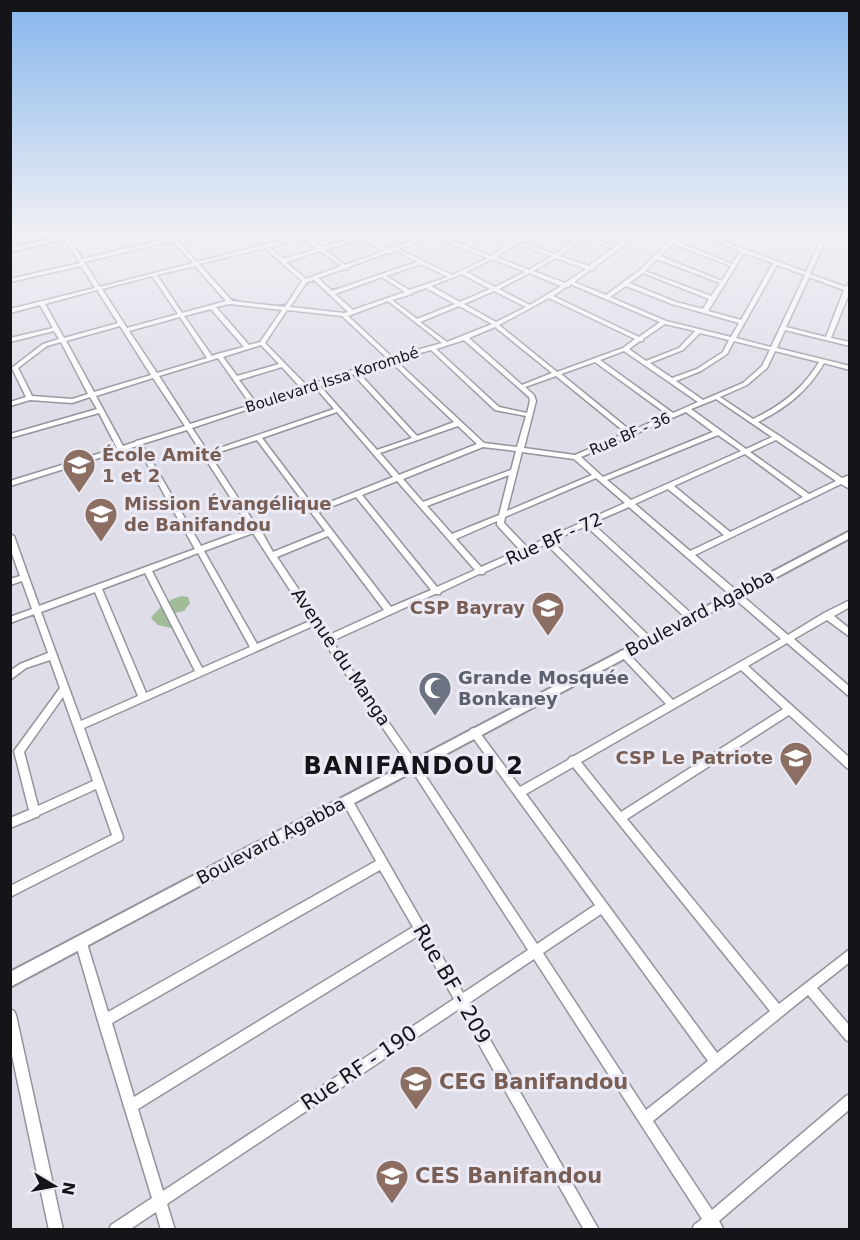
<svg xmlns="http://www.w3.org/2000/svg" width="860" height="1240" font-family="'DejaVu Sans',sans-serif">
	<rect width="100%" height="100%" fill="#dedde8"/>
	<path fill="#a0bd98" d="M181,596L188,597L190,603L184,611L168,614V620L175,622L171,628L158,625L151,618C158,608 170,599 181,596Z"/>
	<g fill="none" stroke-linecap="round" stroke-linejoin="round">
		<path stroke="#6d88b1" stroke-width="1.5" d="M164,234L169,239
			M69,238L84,259
			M171,242L187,256
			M302,289L309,282H317
			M329,290L347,286
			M229,298L244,303
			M273,306L288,304"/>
		<g stroke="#94939d" stroke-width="3">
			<path id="minor" d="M61,234H66L82,259L170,238V237L172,236L175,237L187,234H196L177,240L197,262L306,234H315L308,237L322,247L356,237V235L372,234L364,237L388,249L429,234H436L464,245L480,234H486L468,247L491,256L525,234H531L520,242L555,254L577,239L562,234H571L615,246L630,234H635L619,249L593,268L594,270H590L574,282L606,295L640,270L669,242L651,234H658L732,264L741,251L697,234H704L806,272L823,234H828L810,274L846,287L850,281V291L831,338L850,342V346L785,330L777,348L850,366V370L824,363C808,391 786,408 758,422L778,435L780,436L781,437L842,478L850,475V480L847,481L850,483V489L841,484L695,555L788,635L824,613L850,600V607L834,616L850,629V637L827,620L794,639L850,687V697L787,643L748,666L850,758V769L847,768L789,715L627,819L779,1004L850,949V962L817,988L850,1026V1042L846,1040L808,995L653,1121L712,1210L846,1096L850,1094V1109L719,1221L724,1230H692L694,1225L702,1219L534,959L469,1003L599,1230H584L459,1009L167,1204L175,1230H161L156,1212L129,1230H109L111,1225L152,1198L98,1021L75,941L77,937L81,935L85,937L108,1012L376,861L342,801L343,798L347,796L351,798L463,993L528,950L411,769L313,626L84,728L123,837L122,840L10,897V886L112,835L96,789L39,815V816L10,828V818L29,810L14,751L60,688L50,660L26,668L10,680V671L20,664L48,653L34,614L10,623V617L32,609L22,581L10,585V579L20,576L10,548V534L14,536L39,606L195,549L137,446L10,486V481L117,448L99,413L10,438V434L97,409L90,397L72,403L30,400L10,406V402L26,397L12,368L13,367L43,344L59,339L54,331L10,342V338L53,328L40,305L10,313V309L95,288L81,266L10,282V279L80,263ZM432,236L488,258L452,275L398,249ZM303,238L317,249L284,259L269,247ZM360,239L384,251L345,265L325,250ZM582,240L613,248L589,266L559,256ZM173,241L193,263L100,287L84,262ZM517,244L552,256L529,270L496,257ZM673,244L731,266L722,281L660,256ZM265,248L302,281L285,307L232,301L199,264ZM396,250L417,262L332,291L318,278L344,269H348V267L387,253H392V251ZM320,251L341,266L306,279L286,262ZM744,253L773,263L741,320L708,311ZM556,258L586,269L565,283L533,271ZM492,259L525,272L495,287L466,272ZM657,259L720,283L711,296L645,271ZM421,264L448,277L409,290L386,276ZM777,265L805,275L771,347L736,338ZM195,266L226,301L182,313L157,275ZM529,273L561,286L530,305L499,289ZM643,273L709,299L703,309L676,302L629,283ZM462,274L490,289L460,302L431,286ZM152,276L178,314L127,328L102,289ZM382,277L405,292L353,310L335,294ZM809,277L844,290L826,337L786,327ZM314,280L348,312L344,313L290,307L307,282ZM570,284L660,322L639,337L553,296L566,287H569ZM626,286L672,304L739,323L731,337L666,321L610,297ZM426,288L455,304L417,319L392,300L412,294V293ZM97,290L118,323L64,338L45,304ZM494,291L526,307L496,322L464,304ZM549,298L635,339L623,348L557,372L499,325ZM388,301L442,343L392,357L348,316ZM230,304L282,310L260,342L249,345L216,307ZM459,306L492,324L447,342L420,322ZM211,309L244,347L217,354L212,356L184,316ZM287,310L342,316L387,358L307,386L265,343ZM180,317L207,358L157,373L129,331ZM665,324L695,331L679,348L646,361L629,349L640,341H643V339ZM120,326L151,375L94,392L66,341ZM495,327L552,373L522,385L469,338ZM700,333L729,340L723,352L697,369L672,378L650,363L683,350ZM464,340L529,397L530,401L527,413L499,407L436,349ZM734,341L770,350L762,366L743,383L703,400L676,381L701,371L727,354ZM61,342L88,394L72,399L32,396L18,368L47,346ZM261,345L279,364L237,376L223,357ZM431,350L495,410L526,416L517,447L484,443L395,360ZM624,351L698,402L673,413L600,360ZM775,351L819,362C803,389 781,406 753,419L720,397L747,385L767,368ZM218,358L251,405L190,424L159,376ZM390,361L454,422L417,436L358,372ZM595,362L668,415L631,431L561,374ZM282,367L301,388L256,403L239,380ZM353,374L412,438L377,450L320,386ZM556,376L626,433L575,455L524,448L536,401L534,395L525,387ZM153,378L185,426L140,440L136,441L135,442L123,446L96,396ZM315,387L334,409L208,452L192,428ZM716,399L772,437L746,449L691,409ZM337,412L393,477L315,508L262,438ZM686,412L713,432L603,477L581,457ZM458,426L477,444L399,475L380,453ZM187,430L250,528L201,546L142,444ZM718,435L741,451L631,500L607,480ZM257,440L325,531L273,552L259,527H257L210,455ZM776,440L836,481L809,494L750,452ZM483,447L516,451L511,470L423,502L403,479ZM522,452L574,459L592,475L507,511ZM745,454L803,497L730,532L674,486ZM509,475L499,515L452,534L427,506ZM596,478L625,503L527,547L504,523L505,517ZM397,481L475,570L437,587L362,495ZM668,489L724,535L690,551L635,504ZM356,497L431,590L391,607L318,512ZM629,507L781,639L673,700L626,651H620L619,653L620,655L666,704L574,756L570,757L568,760L520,787L477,729L474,728L471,729L469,732L471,735L595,905L537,944L417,763L332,641L435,594H440L441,592L479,574H484L485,572L546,544L645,642H651L652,640L651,638L552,541L586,526L688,620H694L695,618L694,616L592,523ZM497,521V525L520,550L481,567L456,539ZM253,533L310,621L257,644L204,551ZM328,536L384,610L329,635L277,557ZM198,553L250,647L202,668L152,571ZM145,573L195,671L146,693L102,589ZM95,592L138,696L81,721L41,612ZM741,670L783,709L621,812L581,762ZM63,697L93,781L38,806L24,752ZM573,767L770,1011L717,1053L526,794ZM380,870L413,927L134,1097L112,1023ZM601,914L708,1061L646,1110L543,953ZM418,936L454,999L163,1191L138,1109Z
				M10,1009L14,1011L16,1015L63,1230H49L10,1046Z"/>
		</g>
		<g stroke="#94939d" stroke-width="4">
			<path id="major" d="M71,234H83L10,252V248Z
				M850,531V538L10,987V972Z"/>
		</g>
		<use href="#minor" fill="#fff" fill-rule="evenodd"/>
		<use href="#major" fill="#fff" fill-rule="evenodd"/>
	</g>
	<linearGradient id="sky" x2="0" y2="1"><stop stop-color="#86b6ec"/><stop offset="0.57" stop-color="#f0f0f5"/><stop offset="1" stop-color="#f0f0f5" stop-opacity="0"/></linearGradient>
	<rect width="860" height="408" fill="url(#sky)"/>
	<defs>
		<g id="school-pin" transform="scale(1.725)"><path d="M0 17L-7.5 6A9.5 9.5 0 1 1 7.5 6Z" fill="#8d6e63" stroke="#ebeaf5"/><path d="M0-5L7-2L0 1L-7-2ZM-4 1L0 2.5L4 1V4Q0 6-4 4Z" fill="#fff"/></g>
		<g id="mosque-pin" transform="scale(1.725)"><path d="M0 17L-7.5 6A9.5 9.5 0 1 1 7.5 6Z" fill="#6b7280" stroke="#ebeaf5"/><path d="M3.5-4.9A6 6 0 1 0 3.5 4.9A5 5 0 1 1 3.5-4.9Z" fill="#fff"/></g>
	</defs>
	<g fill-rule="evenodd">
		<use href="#school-pin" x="79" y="465"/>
		<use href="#school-pin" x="101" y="514"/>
		<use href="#school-pin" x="548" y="608"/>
		<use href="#mosque-pin" x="435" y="688"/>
		<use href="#school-pin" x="796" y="758"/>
		<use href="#school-pin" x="416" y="1082"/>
		<use href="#school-pin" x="392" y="1176"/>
	</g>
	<g text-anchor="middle" stroke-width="6" stroke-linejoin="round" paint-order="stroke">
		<g font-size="15" fill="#151418" stroke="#ebeaf5">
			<text transform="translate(332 380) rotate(-18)" y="5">Boulevard Issa Korombé</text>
			<text transform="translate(630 434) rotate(-23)" y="5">Rue BF - 36</text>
		</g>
		<g font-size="18" font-weight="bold" fill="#785e54" stroke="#ebeaf5" text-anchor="start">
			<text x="102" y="461">École Amité<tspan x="102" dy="21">1 et 2</tspan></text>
			<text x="124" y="510">Mission Évangélique<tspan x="124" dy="21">de Banifandou</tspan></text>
			<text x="525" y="614" text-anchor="end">CSP Bayray</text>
			<text x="773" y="764" text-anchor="end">CSP Le Patriote</text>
		</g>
		<g font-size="18" fill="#151418" stroke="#ebeaf5">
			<text transform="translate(554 539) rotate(-24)" y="6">Rue BF - 72</text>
			<text transform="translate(700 613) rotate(-28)" y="6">Boulevard Agabba</text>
			<text transform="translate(341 657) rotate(56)" y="6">Avenue du Manga</text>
			<text transform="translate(271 841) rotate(-28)" y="6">Boulevard Agabba</text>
		</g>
		<g font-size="18" font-weight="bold" fill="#5b616d" stroke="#ebeaf5" text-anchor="start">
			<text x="458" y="684">Grande Mosquée<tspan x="458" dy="21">Bonkaney</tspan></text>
		</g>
		<g font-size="21" fill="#151418" stroke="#ebeaf5">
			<text transform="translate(452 984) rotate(60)" y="7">Rue BF - 209</text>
			<text transform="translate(359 1068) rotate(-34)" y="7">Rue RF - 190</text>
		</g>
		<g font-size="21" font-weight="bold" fill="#785e54" stroke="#ebeaf5" text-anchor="start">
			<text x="439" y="1089">CEG Banifandou</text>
			<text x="415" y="1183">CES Banifandou</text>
		</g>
		<g font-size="24" font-weight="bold" letter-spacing="1.5" fill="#151418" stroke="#ebeaf5">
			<text x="414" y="774">BANIFANDOU 2</text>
		</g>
	</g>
	<rect width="860" height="1240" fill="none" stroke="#151418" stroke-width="24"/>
	<g transform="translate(54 1186) rotate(100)" stroke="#ebeaf5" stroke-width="4.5" paint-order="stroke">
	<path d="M0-4.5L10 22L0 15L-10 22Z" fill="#151418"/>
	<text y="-9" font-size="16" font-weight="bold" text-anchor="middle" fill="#151418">N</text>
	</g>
</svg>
